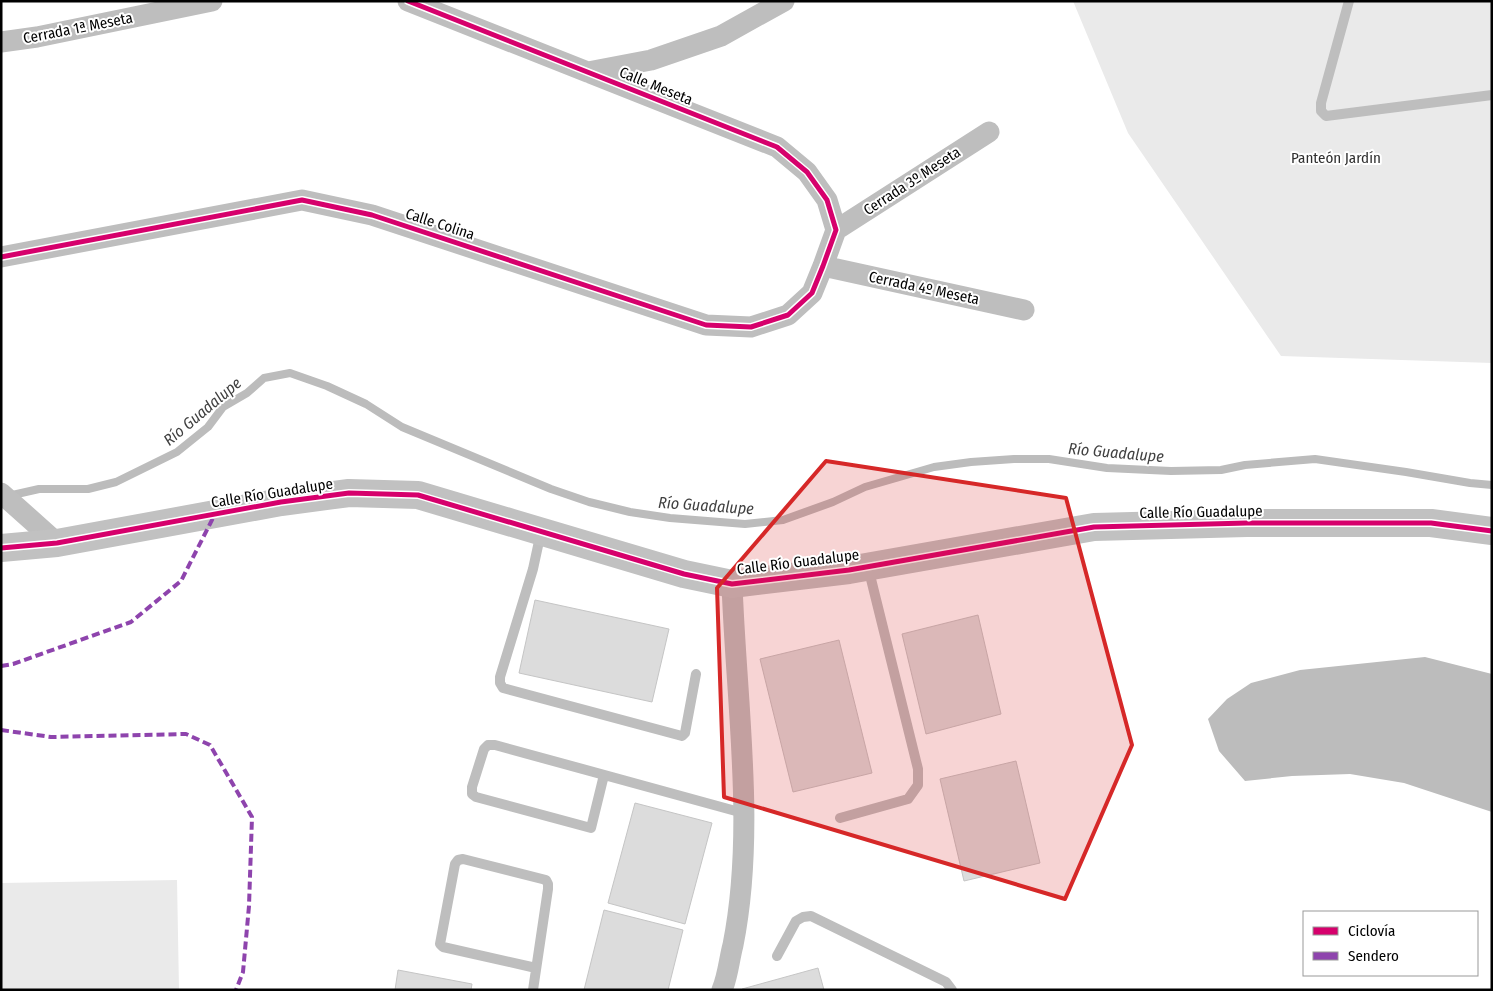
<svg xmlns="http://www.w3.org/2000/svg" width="1493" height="991" font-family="'Fira Sans Condensed',sans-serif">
	<rect width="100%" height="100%" fill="#fff"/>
	<path fill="#eaeaea" d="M1073,1H1492V363L1281,356L1128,133Z
		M177,880L179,990H1V883Z"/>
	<path fill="#bcbcbc" d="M1425,657L1492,674V812L1404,783L1350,774L1292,776L1245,781L1219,751L1208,719L1227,699L1251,683L1300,670Z"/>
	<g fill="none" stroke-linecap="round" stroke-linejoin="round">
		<path stroke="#bcbcbc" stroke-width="8" d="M8,496L39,489H88L116,482L177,452L208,427L223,407L247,393L264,378L290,373L327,386L366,404L402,427L551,489L589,502L630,512L670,518L745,524L783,520L833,502L865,487L934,467L971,462L1014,459H1049L1107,468L1171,471L1221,470L1245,465L1315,459L1406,472L1470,483L1492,485"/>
	</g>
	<path fill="#dcdcdc" stroke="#c5c5c5" d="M535,600L669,629L652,702L519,673Z
		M978,615L1001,714L926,734L902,634Z
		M839,640L872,773L793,792L760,659Z
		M1016,761L1040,863L964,881L940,779Z
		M635,803L712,823L685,924L608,903Z
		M604,910L683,930L668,990H584Z
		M818,968L824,990H742V989Z
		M398,970L472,984L471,990H395Z"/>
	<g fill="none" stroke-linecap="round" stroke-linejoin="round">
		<path stroke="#bebebe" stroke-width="10" d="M1349,1L1321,103V111L1326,116L1492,95
			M541,532L533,569L500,677V683L503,688L682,736L685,733L696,674
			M604,775L591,828L476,797L472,794V787L484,749L488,745H495L743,813
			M840,818L908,799L918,785V769L868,567
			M777,956L796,921L803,917L811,916L946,982L952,990
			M533,990L548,889V884L546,880L463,859L458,860L455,864L440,944L443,947L536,968"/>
		<path stroke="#bebebe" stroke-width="21" d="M1,42L37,37L212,1
			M588,72L651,60L721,36L784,1
			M836,230L989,132
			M1,257L302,200L372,215L706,325L751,327L788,315L812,293L823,266L836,230L827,200L807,172L777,147L408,1
			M823,266L1024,310
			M1,493L57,543
			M722,990C728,976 729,960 733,945C756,830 736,701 732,584"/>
		<path stroke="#c1c1c1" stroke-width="28" d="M1,548L57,543L281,502L349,493L418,495L684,574L732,584L849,570L1094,527L1247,523H1431L1492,531"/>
		<path stroke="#8e44ad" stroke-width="4" stroke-dasharray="8 4" stroke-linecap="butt" d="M1,666L13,664L131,622L181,581L215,514
			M1,730L51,737L186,734L210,745L252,817L249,906L243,972L236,990"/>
		<g stroke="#fff" stroke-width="8">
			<path id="cycleway" d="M1,257L302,200L372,215L706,325L751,327L788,315L812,293L823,266L836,230L827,200L807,172L777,147L408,1
				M1,548L57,543L281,502L349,493L418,495L684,574L732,584L849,570L1094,527L1247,523H1431L1492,531"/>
		</g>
		<use href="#cycleway" stroke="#d6006c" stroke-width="5"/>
	</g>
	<path fill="#d62828" fill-opacity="0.2" stroke="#d62828" stroke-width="4" stroke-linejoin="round" d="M826,461L1066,498L1132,745L1065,899L724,797L717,588Z"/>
	<g text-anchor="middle" stroke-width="4" stroke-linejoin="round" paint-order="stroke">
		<g font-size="15" fill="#000" stroke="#fff">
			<text transform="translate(78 28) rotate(-11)" y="5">Cerrada 1ª Meseta</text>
			<text transform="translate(656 86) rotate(22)" y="5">Calle Meseta</text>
			<text transform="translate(912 181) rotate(-33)" y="5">Cerrada 3º Meseta</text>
			<text transform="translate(440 224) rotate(18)" y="5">Calle Colina</text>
			<text transform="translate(924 288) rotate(12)" y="5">Cerrada 4º Meseta</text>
			<text transform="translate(272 493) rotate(-9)" y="5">Calle Río Guadalupe</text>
			<text transform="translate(1201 512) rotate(-1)" y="5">Calle Río Guadalupe</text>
			<text transform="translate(798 562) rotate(-7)" y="5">Calle Río Guadalupe</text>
		</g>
		<g font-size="15" fill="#2f2f2f" stroke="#fff">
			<text x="1336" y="163">Panteón Jardín</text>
		</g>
		<g font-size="16" font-style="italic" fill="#404040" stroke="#fff">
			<text transform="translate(202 411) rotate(-40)" y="6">Río Guadalupe</text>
			<text transform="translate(1116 452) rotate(5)" y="6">Río Guadalupe</text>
			<text transform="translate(706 505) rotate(4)" y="6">Río Guadalupe</text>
		</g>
	</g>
	<rect width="1493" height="991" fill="none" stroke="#000000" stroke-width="5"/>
	<rect x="1303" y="911" width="175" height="65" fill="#ffffff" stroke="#999999"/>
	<rect x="1313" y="927" width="25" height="8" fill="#d6006c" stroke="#999999"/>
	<text x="1348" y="936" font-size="15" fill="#000000">Ciclovía</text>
	<rect x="1313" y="952" width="25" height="8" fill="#8e44ad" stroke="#999999"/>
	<text x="1348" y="961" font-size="15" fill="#000000">Sendero</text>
</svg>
